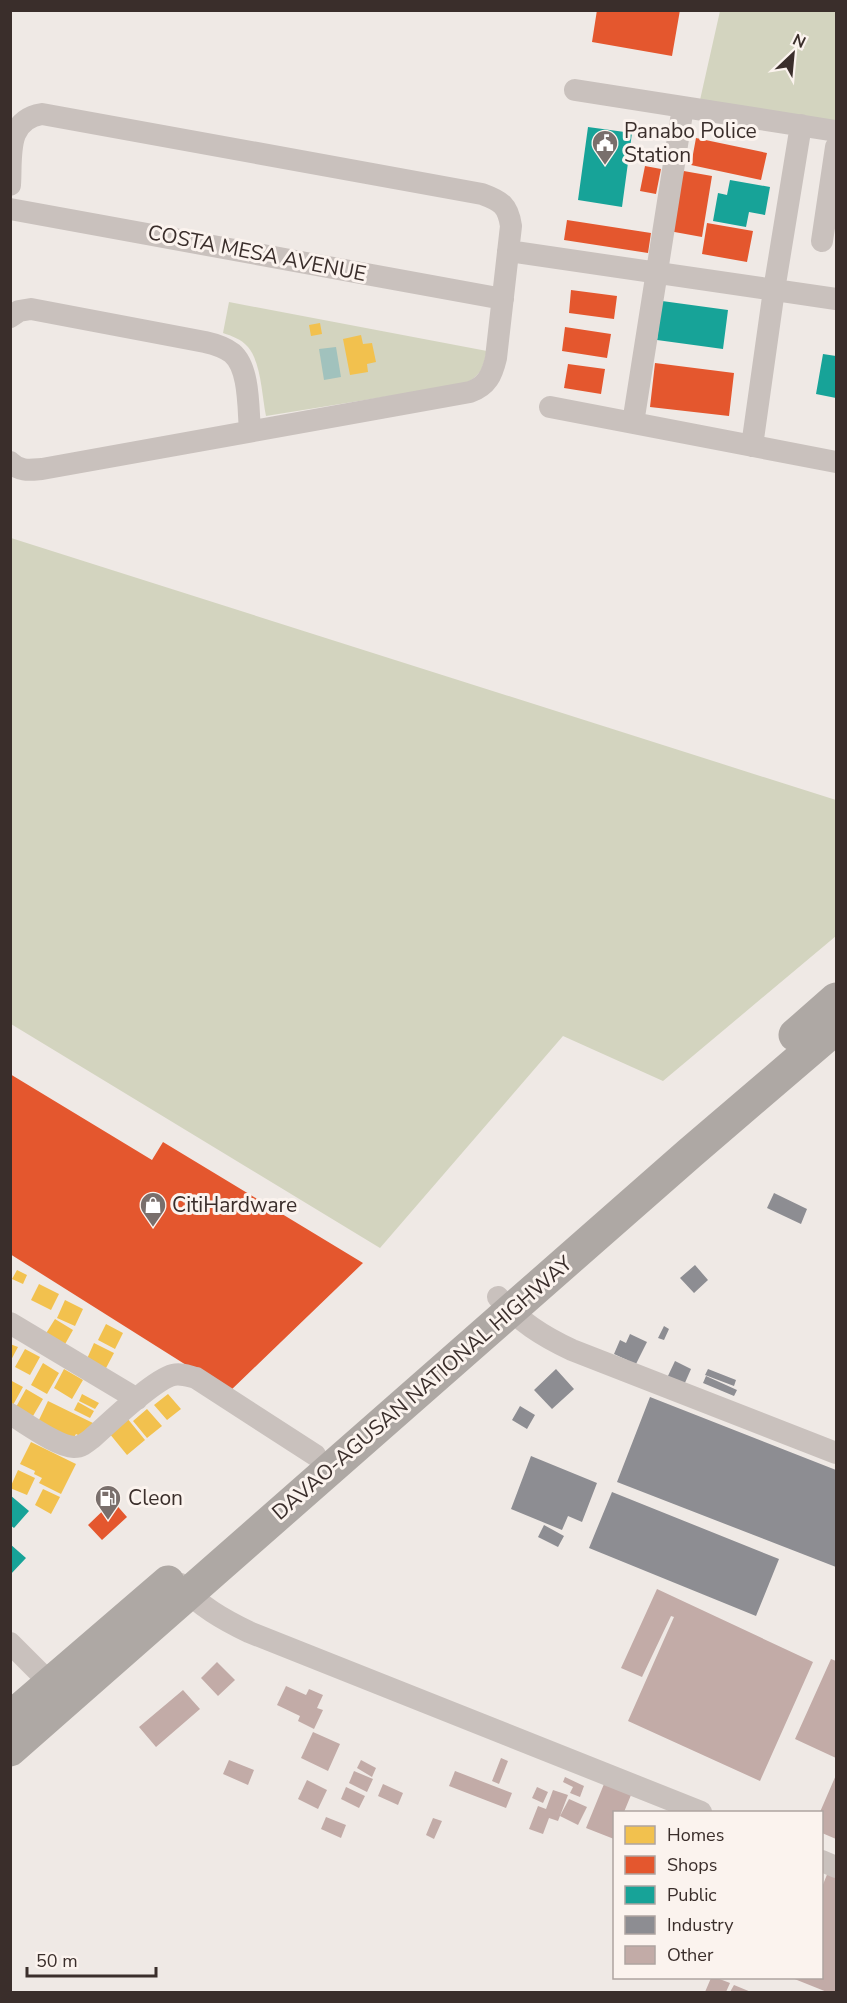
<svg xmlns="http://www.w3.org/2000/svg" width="847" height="2003" font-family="'Nunito Sans',sans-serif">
	<rect width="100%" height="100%" fill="#efe9e5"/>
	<path fill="#d3d4bf" d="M720,11H836V122L700,100Z
		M229,302L487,351C482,369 482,375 464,384L266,416C262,396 261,362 248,347C241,339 232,336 223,333Z
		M11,538L836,800V936L663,1081L563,1036L380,1248L11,1024Z"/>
	<path fill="#a1c2bd" d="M336,347L341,377L324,380L319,349Z"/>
	<path fill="#f2c14e" d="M320,323L322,334L311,336L309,325Z
		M361,335L363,344L372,343L376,362L367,364L368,372L350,375L343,339Z
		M17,1270L27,1275L23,1284L12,1279Z
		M39,1284L59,1294L51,1310L31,1300Z
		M65,1300L83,1309L75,1326L57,1318Z
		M55,1319L73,1330L64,1346L45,1335Z
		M106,1324L123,1333L115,1349L98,1340Z
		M94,1343L114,1353L105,1370L86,1361Z
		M10,1344L18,1347L10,1362Z
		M25,1349L40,1357L30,1375L15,1367Z
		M43,1363L59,1373L47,1394L31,1385Z
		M64,1369L83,1380L72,1399L54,1388Z
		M10,1380L23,1387L13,1405L10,1403Z
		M26,1389L43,1399L33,1416L16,1407Z
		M82,1394L99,1403L95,1409L79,1401Z
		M168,1394L181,1409L167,1420L154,1405Z
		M48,1401L95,1424L80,1436L76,1434L73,1439L38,1422Z
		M78,1402L94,1411L90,1418L74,1410Z
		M147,1409L162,1426L147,1438L133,1421Z
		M127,1418L145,1440L127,1455L109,1433Z
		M31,1442L76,1464L61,1494L39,1483L42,1478L34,1474L35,1471L20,1464Z
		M18,1470L35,1478L27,1495L10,1488Z
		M43,1489L60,1497L51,1514L35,1505Z"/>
	<path fill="#e4572e" d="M597,10H680L672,56L592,42Z
		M696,138L767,153L761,180L691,165Z
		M645,166L661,169L656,194L640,191Z
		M678,170L712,176L702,237L669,231Z
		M567,220L651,233L648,253L564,240Z
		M707,223L753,231L747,262L702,254Z
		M571,290L617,296L614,319L569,313Z
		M565,327L611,334L607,358L562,351Z
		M655,363L734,373L729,416L650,407Z
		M568,364L605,369L601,394L564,388Z
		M10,1074L152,1160L163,1142L363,1263L229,1392L10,1254Z
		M113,1501L127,1517L102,1540L88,1525Z"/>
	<path fill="#17a398" d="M588,127L632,133L622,207L578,200Z
		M730,180L770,187L765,215L749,212L746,227L713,221L718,193L727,195Z
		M662,301L728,310L723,349L657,340Z
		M823,354L836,356V398L816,394Z
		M10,1495L29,1511L14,1528L10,1525Z
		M10,1544L26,1558L10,1575Z"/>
	<path fill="#8d8d92" d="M774,1193L807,1209L801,1224L767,1208Z
		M695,1265L708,1280L694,1293L680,1278Z
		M664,1326L669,1329L664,1340L658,1338Z
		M630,1334L647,1342L634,1368L627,1360L614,1354L620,1340L626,1343Z
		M675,1361L691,1369L684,1385L667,1378Z
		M556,1369L574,1389L552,1409L534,1390Z
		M708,1369L736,1380L734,1386L705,1375Z
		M706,1376L737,1390L734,1396L703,1383Z
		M650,1397L836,1470V1567L617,1482Z
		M520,1406L535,1415L527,1429L512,1420Z
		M531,1456L597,1483L582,1522L568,1516L562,1530L511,1509Z
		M612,1492L779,1559L756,1616L589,1548Z
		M544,1525L564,1536L558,1547L538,1537Z"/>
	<path fill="#c2aba7" d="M657,1589L813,1662L760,1781L628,1721L674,1617L671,1616L642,1677L621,1668Z
		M831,1659L836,1661V1758L795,1739Z
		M217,1662L235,1680L218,1696L201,1678Z
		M286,1686L306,1695L309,1689L323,1695L317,1708L323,1710L314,1729L298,1721L300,1716L277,1705Z
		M183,1690L200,1709L156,1747L139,1727Z
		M313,1732L340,1744L328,1771L301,1758Z
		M501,1758L508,1761L499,1784L492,1781Z
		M229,1760L254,1770L248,1785L223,1774Z
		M361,1760L376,1768L372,1777L357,1768Z
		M354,1771L373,1779L367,1792L349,1783Z
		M455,1771L512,1793L506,1808L449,1786Z
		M836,1775V1839L822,1833L820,1812Z
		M565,1777L584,1786L580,1797L570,1793L573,1787L563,1782Z
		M307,1780L327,1790L318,1809L298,1799Z
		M383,1784L403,1793L398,1805L378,1796Z
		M604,1784L631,1795L624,1812H614V1839L586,1828Z
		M346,1787L365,1796L359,1808L341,1799Z
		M537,1787L548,1792L543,1803L532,1798Z
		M553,1790L568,1795L558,1821L549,1818L543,1834L529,1829L538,1806L546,1809Z
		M569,1799L587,1807L578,1825L560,1816Z
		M326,1817L346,1825L341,1838L321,1829Z
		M433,1818L442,1821L434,1839L426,1835Z
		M828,1872L836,1875V1992H827L792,1978H822V1887Z
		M711,1978H717L730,1983L726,1992H705Z
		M734,1985L751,1992H730Z"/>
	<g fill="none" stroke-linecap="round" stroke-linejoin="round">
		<path stroke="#c9c1bd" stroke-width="22" d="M575,90L836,131
			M10,185C12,157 5,120 42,114L482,194C501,201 508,205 511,226L496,358C492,375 487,386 470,392L42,469C30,470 20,472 10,462
			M10,209L503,299
			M822,241L836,147
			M508,251L836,299
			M10,317L19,311L31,309L205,342C214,344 224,347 232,353C250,368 248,409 250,431
			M550,407L836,462
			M633,423L683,107
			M752,446L774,290L801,125
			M498,1297C519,1321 542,1336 572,1350L836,1453
			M10,1323L137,1399
			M10,1414C26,1423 56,1446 74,1447C81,1447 86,1443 91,1439C108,1424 153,1380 173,1375C181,1373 188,1376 196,1378L315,1455
			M180,1584C199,1606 224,1620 249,1632L701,1812
			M10,1643L60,1693
			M822,1861L836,1867"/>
		<path stroke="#aea8a4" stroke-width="33" d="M795,1035L836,999
			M10,1718L168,1582
			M10,1750L690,1153L836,1028"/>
	</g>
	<defs>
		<g id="civic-pin" transform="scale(1.35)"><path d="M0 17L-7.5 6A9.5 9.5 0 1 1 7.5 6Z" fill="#796f6c" stroke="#fbf3ee"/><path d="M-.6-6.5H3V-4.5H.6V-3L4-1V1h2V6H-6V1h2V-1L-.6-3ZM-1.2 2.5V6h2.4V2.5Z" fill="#fff"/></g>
		<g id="shop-pin" transform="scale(1.35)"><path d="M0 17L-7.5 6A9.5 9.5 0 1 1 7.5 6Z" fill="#796f6c" stroke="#fbf3ee"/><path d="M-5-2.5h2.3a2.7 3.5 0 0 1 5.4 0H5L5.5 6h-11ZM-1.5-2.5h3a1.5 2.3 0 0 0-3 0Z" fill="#fff"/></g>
		<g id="fuel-pin" transform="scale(1.35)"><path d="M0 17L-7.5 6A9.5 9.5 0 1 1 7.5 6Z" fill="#796f6c" stroke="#fbf3ee"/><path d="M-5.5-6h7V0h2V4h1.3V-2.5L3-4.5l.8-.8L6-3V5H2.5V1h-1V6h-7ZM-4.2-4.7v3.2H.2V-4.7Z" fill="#fff"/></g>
	</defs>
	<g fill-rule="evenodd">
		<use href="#civic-pin" x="605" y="143"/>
		<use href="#shop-pin" x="153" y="1205"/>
		<use href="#fuel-pin" x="108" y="1498"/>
	</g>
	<g text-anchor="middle" stroke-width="6" stroke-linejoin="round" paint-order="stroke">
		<g font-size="21" fill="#3a2e2b" stroke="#fbf3ee" text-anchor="start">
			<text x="624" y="138">Panabo Police<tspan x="624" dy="24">Station</tspan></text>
			<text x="172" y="1212">CitiHardware</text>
			<text x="128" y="1505">Cleon</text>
		</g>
		<g font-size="21" fill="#3a2e2b" stroke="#fbf3ee">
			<text transform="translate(257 253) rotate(11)" y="7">COSTA MESA AVENUE</text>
			<text transform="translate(422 1388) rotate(-41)" y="7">DAVAO-AGUSAN NATIONAL HIGHWAY</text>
		</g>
	</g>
	<rect width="847" height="2003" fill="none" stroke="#3a2e2b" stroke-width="24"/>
	<rect x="613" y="1811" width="210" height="168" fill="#fbf3ee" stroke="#aea4a0" stroke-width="1.5"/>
	<rect x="625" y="1826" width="30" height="18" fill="#f2c14e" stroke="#aea4a0" stroke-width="1.5"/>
	<text x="667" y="1841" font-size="18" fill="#3a2e2b">Homes</text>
	<rect x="625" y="1856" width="30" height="18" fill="#e4572e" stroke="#aea4a0" stroke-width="1.5"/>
	<text x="667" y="1871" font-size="18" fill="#3a2e2b">Shops</text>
	<rect x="625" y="1886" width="30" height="18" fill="#17a398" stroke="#aea4a0" stroke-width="1.5"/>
	<text x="667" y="1901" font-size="18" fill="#3a2e2b">Public</text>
	<rect x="625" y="1916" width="30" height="18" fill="#8d8d92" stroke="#aea4a0" stroke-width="1.5"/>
	<text x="667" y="1931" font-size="18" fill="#3a2e2b">Industry</text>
	<rect x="625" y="1946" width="30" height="18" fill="#c2aba7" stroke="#aea4a0" stroke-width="1.5"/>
	<text x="667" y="1961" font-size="18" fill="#3a2e2b">Other</text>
	<g transform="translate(793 54) rotate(26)" stroke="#fbf3ee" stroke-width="4.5" paint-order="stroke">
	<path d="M0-4.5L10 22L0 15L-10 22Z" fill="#3a2e2b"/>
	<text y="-9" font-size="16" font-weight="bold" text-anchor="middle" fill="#3a2e2b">N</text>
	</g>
	<path d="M27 1967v9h129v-9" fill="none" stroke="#3a2e2b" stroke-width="3"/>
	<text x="36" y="1967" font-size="18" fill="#3a2e2b" stroke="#fbf3ee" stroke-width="4.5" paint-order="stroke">50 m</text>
</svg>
